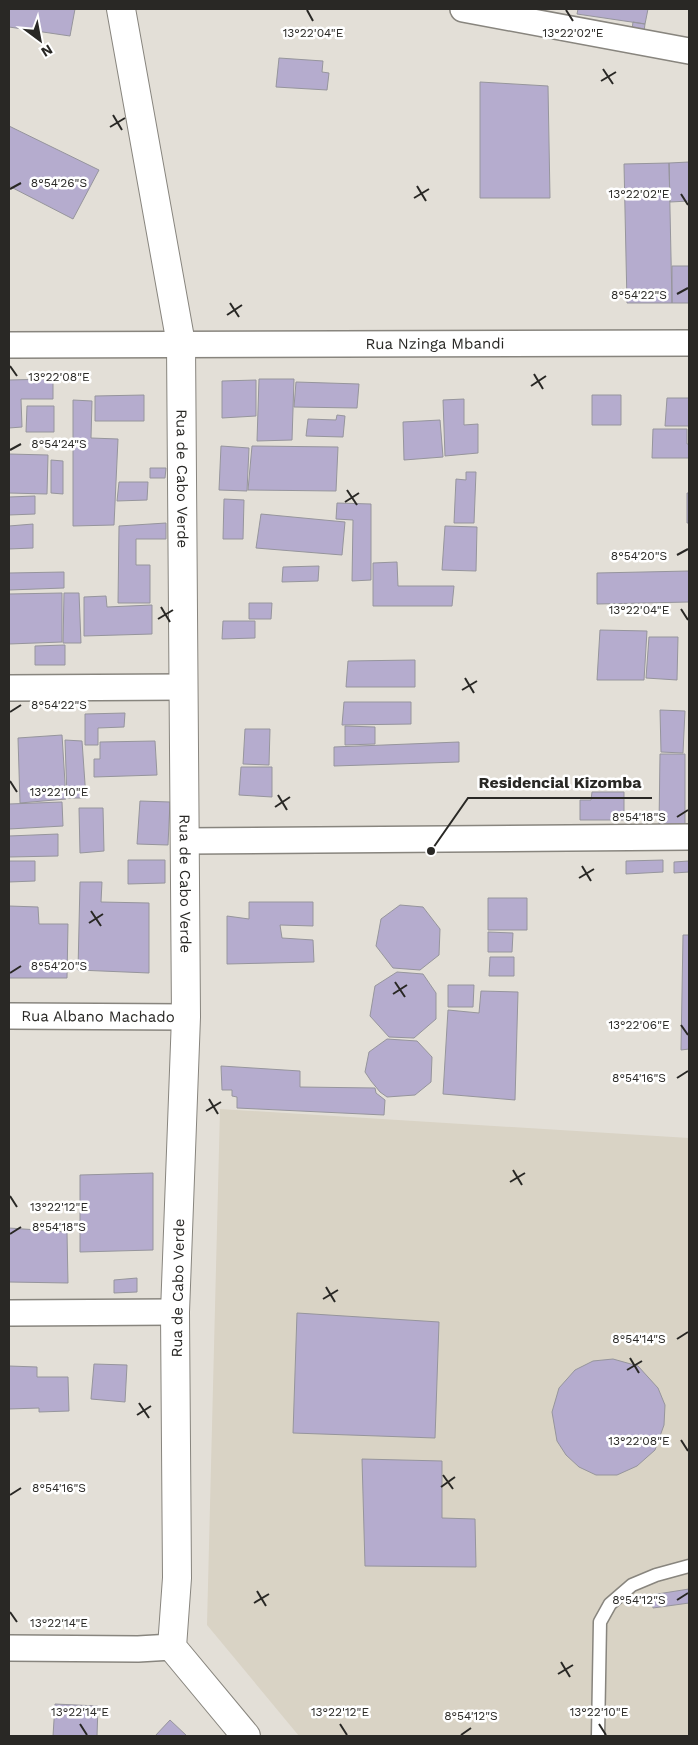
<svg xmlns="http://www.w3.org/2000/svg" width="698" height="1745" font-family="'Work Sans',sans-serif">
	<rect width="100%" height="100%" fill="#e3dfd7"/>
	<path fill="#d9d3c5" d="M220,1109L689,1138V1736H299L207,1625Z"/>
	<path fill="#b5acce" stroke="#96959c" d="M9,9H75L70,36L9,27Z
		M578,9H648L645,24L577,14Z
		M633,22L645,24L643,39L631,37Z
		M279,58L323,61L322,72L329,73L327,90L276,87Z
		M480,82L548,86L550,198H480Z
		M9,126L99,170L73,219L9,186Z
		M689,162V201L670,202L669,163Z
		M669,163L672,303H627L624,164Z
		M672,266H689V303H672Z
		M53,379V399H21L22,427L9,428V380Z
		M259,379H294L292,440L257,441Z
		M256,380V416L222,418V381Z
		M296,382L359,384L357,408L294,407Z
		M144,395V421H95V396Z
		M592,395H621V425H592Z
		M667,398H689V426H665Z
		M464,399V425L478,424V453L445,456L443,400Z
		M73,400L92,401L91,438L118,439L114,525L73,526Z
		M27,406H54V432H26Z
		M337,415L345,416L343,437L306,436L308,419L336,420Z
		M440,420L443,457L404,460L403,422Z
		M653,429H687V444H689V458H652Z
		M221,446L249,448L247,491L219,490Z
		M252,446L338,447L336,491L248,490Z
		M9,454L48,455L47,494L9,493Z
		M51,460L63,461V494L51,493Z
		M150,468H166L165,478H150Z
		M466,472H476L474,523H454L456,479L466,480Z
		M119,482H148L147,500L117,501Z
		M687,493H689V523H687Z
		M35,496V514L9,515V497Z
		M224,499L244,500L243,539H223Z
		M337,503L371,504V580L352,581L353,520L336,519Z
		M261,514L345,522L342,555L256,548Z
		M166,523V539H136V565H150V603H118L119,526Z
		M33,524V548L9,549V526Z
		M445,526L477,527L476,571L442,570Z
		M397,562L398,586H454L452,606H373V563Z
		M319,566L318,581L282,582L283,567Z
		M689,571V602L597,604V573Z
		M64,572V588L9,590V573Z
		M62,593V642L9,644V594Z
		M64,593H79L81,643H63Z
		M106,596L107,607L152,605V634L84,636V597Z
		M249,603H272L271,619H249Z
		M223,621H255V638L222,639Z
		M600,630L647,631L644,680H597Z
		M649,637H678L677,680L646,678Z
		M65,645V665H35V646Z
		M415,660V687H346L348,661Z
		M344,702H411V724L342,725Z
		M660,710L685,711L683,753L661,752Z
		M125,713L124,727L98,728V745H85V714Z
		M345,726L375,727V744L345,745Z
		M245,729H270L269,765L243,764Z
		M62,735L66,799L20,803L18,738Z
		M65,740L82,741L86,798H67Z
		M155,741L157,775L94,777V759H100V742Z
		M459,742V762L334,766V747Z
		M660,754H685V826H659Z
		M241,767H272V797L239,795Z
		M592,792H624V820H580V800H591Z
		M140,801L170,802L168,845L137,844Z
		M62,802L63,826L9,829V804Z
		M79,808H103L104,851L80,853Z
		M58,834V856L9,857V836Z
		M128,860H165V883L128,884Z
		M663,860V872L626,874V861Z
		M9,861H35V881L9,882Z
		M689,861V872L674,873V862Z
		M80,882H102L101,902L149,903V973L78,970Z
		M488,898H527V930H488Z
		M249,902H313V926L280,925L282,938L313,940L314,962L227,964V916L249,919Z
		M400,905L423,907L440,929L439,955L420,970L393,968L376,946L381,919Z
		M9,906L38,907L39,924H68L67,978H9Z
		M488,932L513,933L512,952H488Z
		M683,935H689V1049L681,1050Z
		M490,957H514V976H489Z
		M397,972L423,974L436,993V1019L414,1038L389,1037L370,1016L375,986Z
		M448,985H474L473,1007H448Z
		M481,991L518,992L515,1100L443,1094L448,1010L479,1013Z
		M387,1039L417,1041L432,1057L431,1082L415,1095L387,1097L380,1092L371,1081L365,1072L369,1052Z
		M221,1066L300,1071V1087L375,1088L376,1093L385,1100L384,1115L237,1108V1097L232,1096V1090H222Z
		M153,1173V1250L80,1252V1175Z
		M9,1228L67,1232L68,1283L9,1282Z
		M137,1278V1292L114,1293V1280Z
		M297,1313L439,1322L435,1438L293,1433Z
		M613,1359L638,1366L658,1388L665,1405L664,1425L655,1450L637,1466L617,1475H596L579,1467L566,1455L557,1441L552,1412L559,1388L575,1370L593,1361Z
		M94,1364L127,1365L125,1402L91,1399Z
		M9,1366L37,1367V1377H68L69,1411L39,1412V1408L9,1409Z
		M362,1459L442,1461V1518L475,1519L476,1567L365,1566Z
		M689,1589V1603L653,1608L651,1595Z
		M55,1704L98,1706L97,1736H53Z
		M170,1720L187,1736H155Z"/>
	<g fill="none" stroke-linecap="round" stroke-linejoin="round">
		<g stroke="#88857e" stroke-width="15">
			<path id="lane" d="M598,1736L600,1622L610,1604L632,1585L656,1575L689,1566"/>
		</g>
		<g stroke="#88857e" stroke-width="28">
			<g id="street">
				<path d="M463,9L689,51"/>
				<path id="s1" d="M9,345L689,343"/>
				<path d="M9,688L184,687"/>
				<path d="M185,841L689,837"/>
				<path id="s2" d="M9,1016L186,1017"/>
				<path d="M9,1313L175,1312"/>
				<path d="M9,1648L138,1649L172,1647"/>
			</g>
		</g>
		<g stroke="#88857e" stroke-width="30">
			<g id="secondary">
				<path id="s3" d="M121,9L181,344L186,1017L175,1312L177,1578L172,1647L246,1736"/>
			</g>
		</g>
		<use href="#lane" stroke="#fff" stroke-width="12"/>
		<use href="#street" stroke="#fff" stroke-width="25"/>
		<use href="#secondary" stroke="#fff" stroke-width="28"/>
	</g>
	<path fill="none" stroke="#292825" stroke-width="2" d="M307,10L313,21M566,10L573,21M603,69L613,84M601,81L616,72M113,115L122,130M110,127L125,118M417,186L426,201M10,189L21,183M681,194L688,205M414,198L429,189M677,294L688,288M230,303L239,317M227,315L242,305M10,366L17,376M534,374L543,389M531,386L546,376M10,450L21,444M347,490L357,505M345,502L359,493M677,555L688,549M161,607L170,622M681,609L688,620M158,619L173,610M465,678L474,693M462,690L477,681M10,712L21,705M10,781L17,792M278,795L287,810M275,807L290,797M677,817L688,810M582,866L591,881M579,878L594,869M91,911L101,926M89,923L103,914M10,973L21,966M395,982L405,997M393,994L407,985M681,1025L688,1035M677,1078L688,1071M209,1099L218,1114M206,1111L221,1102M513,1170L522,1185M510,1182L525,1173M10,1196L17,1207M10,1234L21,1227M326,1287L335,1302M323,1299L338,1290M677,1339L688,1332M630,1358L639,1373M627,1370L642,1361M139,1403L149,1418M137,1415L151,1406M681,1440L688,1451M443,1475L453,1489M441,1487L455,1477M10,1495L21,1488M257,1591L266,1606M677,1600L688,1593M254,1603L269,1594M10,1612L17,1622M561,1662L570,1677M558,1674L573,1665M80,1724L87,1735M340,1724L347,1735M599,1724L606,1735M461,1735L471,1728"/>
	<g text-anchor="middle" stroke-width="5" stroke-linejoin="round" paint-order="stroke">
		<g font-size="15" fill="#292825" stroke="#fff">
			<text dy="5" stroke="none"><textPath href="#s1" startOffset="426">Rua Nzinga Mbandi</textPath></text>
			<text dy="5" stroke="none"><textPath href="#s3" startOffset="475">Rua de Cabo Verde</textPath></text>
			<text dy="5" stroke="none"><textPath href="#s3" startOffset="880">Rua de Cabo Verde</textPath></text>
			<text dy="5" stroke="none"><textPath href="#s2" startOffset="89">Rua Albano Machado</textPath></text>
			<text transform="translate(178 1288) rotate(-89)" y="5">Rua de Cabo Verde</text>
		</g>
	</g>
	<g font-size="12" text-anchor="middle" fill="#292825" stroke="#fff" stroke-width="5" stroke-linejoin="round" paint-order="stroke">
		<text x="313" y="37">13°22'04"E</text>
		<text x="573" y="37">13°22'02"E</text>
		<text x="59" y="187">8°54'26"S</text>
		<text x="639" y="198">13°22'02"E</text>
		<text x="639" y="299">8°54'22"S</text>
		<text x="59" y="381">13°22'08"E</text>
		<text x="59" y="448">8°54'24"S</text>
		<text x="639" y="560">8°54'20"S</text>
		<text x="639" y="614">13°22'04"E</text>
		<text x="59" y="709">8°54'22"S</text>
		<text x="59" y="796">13°22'10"E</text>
		<text x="639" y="821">8°54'18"S</text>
		<text x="59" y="970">8°54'20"S</text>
		<text x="639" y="1029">13°22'06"E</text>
		<text x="639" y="1082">8°54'16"S</text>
		<text x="59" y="1211">13°22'12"E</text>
		<text x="59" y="1231">8°54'18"S</text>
		<text x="639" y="1343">8°54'14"S</text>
		<text x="639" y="1445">13°22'08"E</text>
		<text x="59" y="1492">8°54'16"S</text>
		<text x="639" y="1604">8°54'12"S</text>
		<text x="59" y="1627">13°22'14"E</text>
		<text x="80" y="1716">13°22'14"E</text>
		<text x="340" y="1716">13°22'12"E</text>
		<text x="599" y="1716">13°22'10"E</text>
		<text x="471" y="1720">8°54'12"S</text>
	</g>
	<path fill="none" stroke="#292825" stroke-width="2" d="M431 851L468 798H652"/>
	<circle fill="#292825" stroke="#fff" stroke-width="2" cx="431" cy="851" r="5"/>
	<g font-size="16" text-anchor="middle" font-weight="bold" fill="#292825" stroke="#fff" stroke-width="5" stroke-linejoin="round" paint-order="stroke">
		<text x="560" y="788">Residencial Kizomba</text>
	</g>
	<rect width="698" height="1745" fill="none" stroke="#292825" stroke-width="20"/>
	<g transform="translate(40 40) rotate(148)" stroke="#ffffff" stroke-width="4" paint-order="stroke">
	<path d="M0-4L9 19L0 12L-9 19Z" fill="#292825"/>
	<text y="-8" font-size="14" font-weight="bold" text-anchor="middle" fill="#292825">N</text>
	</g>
</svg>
